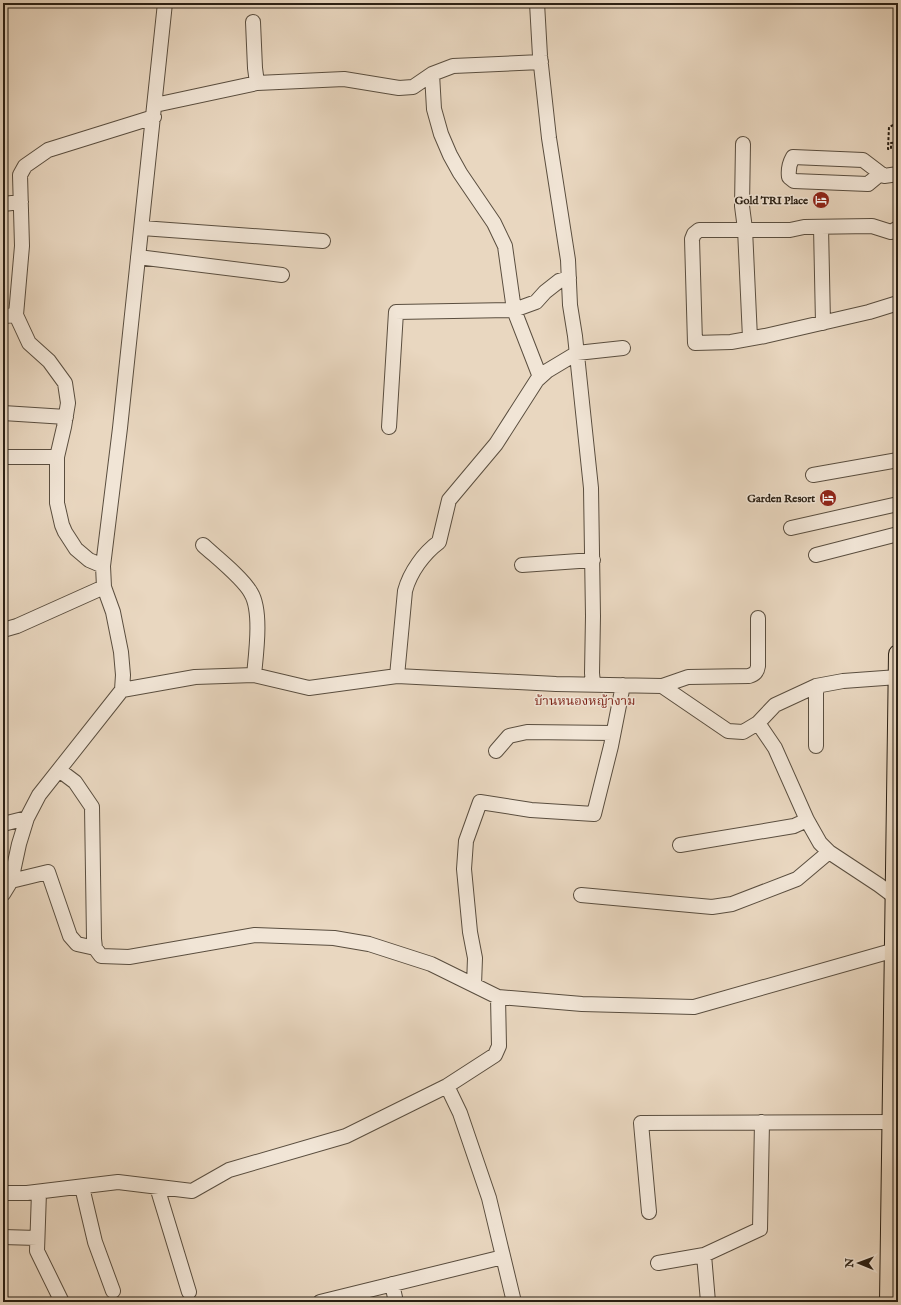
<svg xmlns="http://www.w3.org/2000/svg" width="901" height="1305" font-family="'IM FELL English','Noto Serif Thai',serif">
	<rect width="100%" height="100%" fill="#e9d7c0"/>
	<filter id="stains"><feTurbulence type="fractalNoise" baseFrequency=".005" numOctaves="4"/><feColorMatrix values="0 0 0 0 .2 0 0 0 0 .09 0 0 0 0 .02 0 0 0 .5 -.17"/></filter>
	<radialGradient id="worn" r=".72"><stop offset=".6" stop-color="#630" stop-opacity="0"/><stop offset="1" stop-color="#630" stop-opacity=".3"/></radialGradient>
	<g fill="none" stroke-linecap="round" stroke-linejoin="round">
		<g stroke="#5a4e3f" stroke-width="16">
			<path id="minor" d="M537,3L540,56L549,138L568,260L570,305L575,336L591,488L593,616L592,673L593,684
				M253,22L255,68L257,83
				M432,74L434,109L441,134L450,155L460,173L494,223L505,246L514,310L540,377
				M155,105L257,83L344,79L399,88L413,87L432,74L453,66L541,62
				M743,144L742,206L745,229L750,338
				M880,174L868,184L794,181L789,177C788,169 789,164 793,157L863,160L884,176L898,174
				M3,204L21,202
				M821,227L823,323
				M142,228L323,241
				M898,228L891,232L872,226L804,227L790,230H699L694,234L692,239L695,343L731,342L765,336L869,312L898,303
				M138,257L282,275
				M3,316L16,315
				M3,413L66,417
				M389,427L396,312L514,310L536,302L545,292L559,281L569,278
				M3,457H57
				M813,475L898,460
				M791,528L898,504
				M203,545C216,557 243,578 251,593C262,611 256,654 254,675
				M816,555L898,534
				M522,565L593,560
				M103,566L89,560L76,549L65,532L62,525L57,503V457L64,427L68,403L65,383L49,361L29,343L16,315L22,246L20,175L25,166L48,150L154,117
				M3,630L17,626L104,587
				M397,676L405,591C410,572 424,553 439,542L449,500L496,444L537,380L547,371L577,353L623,348
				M662,686L688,677L749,676C755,674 757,672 758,666V618
				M816,686V746
				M122,690L195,677L254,675L309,688L397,676L556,684L662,686L728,731L743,732L758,723L775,705L816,686L843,681L898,677
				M758,723L775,748L807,820L820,843L829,852L879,885L895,897
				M496,751L509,736L527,732L613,733
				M59,770L75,782L92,807L94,939L95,948L101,956L129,957L255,935L334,938L369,944L431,964L498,997L582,1004L694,1007L895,950
				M3,824L27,818
				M680,845L794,826L807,820
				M11,881L48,872L70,936L77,944L95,948
				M3,894L11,881L19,844L27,818L39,795L122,690L123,675L121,652L113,612L104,587L103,566L120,428L165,3
				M581,895L712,907L732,904L797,879L829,852
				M474,985L475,958L470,932L464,869L466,841L480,802L531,810L594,814L611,746L623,685
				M447,1086L460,1113L489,1198L514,1302
				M82,1187L95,1242L113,1291
				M157,1187L189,1292
				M39,1192L37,1251L62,1302
				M3,1193H27L118,1182L192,1191L229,1170L346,1136L447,1086L495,1055L499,1046L498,997
				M649,1212L641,1123L892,1122
				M3,1237L37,1238
				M704,1255L708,1302
				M658,1263L704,1255L760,1229L762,1122
				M392,1284L396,1302
				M320,1302L503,1257"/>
		</g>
		<g stroke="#2b2014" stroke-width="20">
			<path id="major" d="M889,1302L898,654"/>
		</g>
		<path stroke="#2b2014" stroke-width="2" stroke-dasharray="3 2" stroke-linecap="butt" d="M898,123L889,127L888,149H891V143L898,142"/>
		<use href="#minor" stroke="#f1e5d6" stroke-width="14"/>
		<use href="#major" stroke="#e9d7c0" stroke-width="18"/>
	</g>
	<defs>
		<g id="hotel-disc" transform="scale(0.9)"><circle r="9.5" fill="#8f2418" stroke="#f1e5d6"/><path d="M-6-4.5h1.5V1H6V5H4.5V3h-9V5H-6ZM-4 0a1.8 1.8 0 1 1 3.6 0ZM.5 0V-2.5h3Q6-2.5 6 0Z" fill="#fff"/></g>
	</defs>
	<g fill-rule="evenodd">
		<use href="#hotel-disc" x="821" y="200"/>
		<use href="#hotel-disc" x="828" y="498"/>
	</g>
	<g text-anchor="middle" stroke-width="3" stroke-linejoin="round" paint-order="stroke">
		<g font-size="11" font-weight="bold" fill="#2b2014" stroke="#f1e5d6" text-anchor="end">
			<text x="808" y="204">Gold TRI Place</text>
			<text x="815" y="502">Garden Resort</text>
		</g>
		<g font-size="13" fill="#7a1f14" stroke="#f1e5d6">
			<text x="585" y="705">บ้านหนองหญ้างาม</text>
		</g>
	</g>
	<rect width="901" height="1305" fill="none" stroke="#e9d7c0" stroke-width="16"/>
	<rect x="4" y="4" width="893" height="1297" fill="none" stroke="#2b2014" stroke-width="2"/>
	<rect x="8" y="8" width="885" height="1289" fill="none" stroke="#2b2014"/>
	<g transform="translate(859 1263) rotate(271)" stroke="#f1e5d6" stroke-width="3" paint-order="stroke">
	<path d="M0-3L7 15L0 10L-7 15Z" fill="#2b2014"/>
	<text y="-6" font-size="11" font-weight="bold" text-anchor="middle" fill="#2b2014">N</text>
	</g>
	<rect width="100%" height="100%" filter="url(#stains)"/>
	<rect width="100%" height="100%" fill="url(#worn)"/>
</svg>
